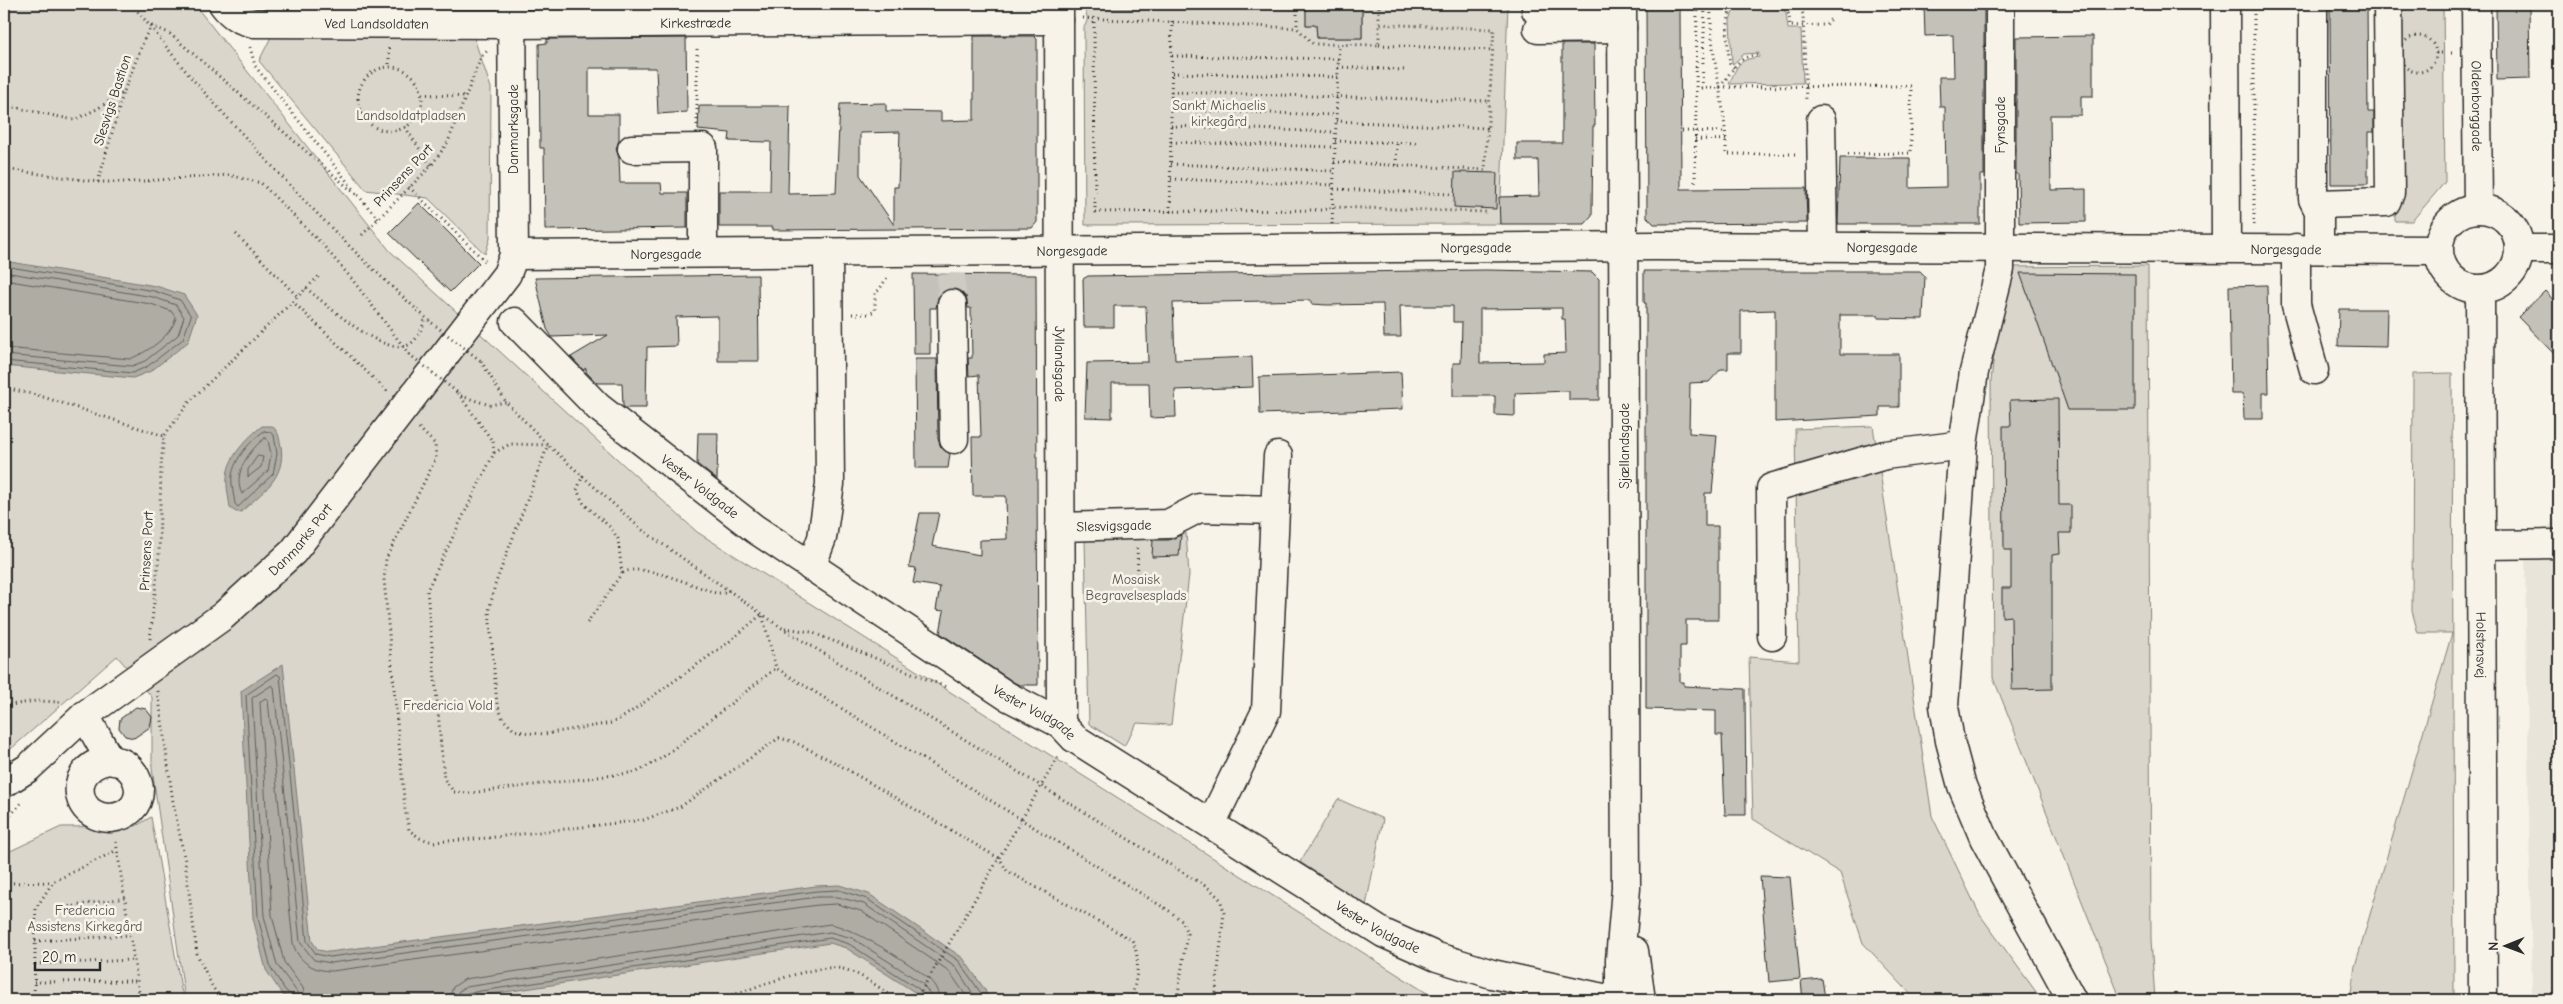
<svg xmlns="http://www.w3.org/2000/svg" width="2563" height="1004" font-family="'Comic Neue',sans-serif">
	<rect width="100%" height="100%" fill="#f7f3e8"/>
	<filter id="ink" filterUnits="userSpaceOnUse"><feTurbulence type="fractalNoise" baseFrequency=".02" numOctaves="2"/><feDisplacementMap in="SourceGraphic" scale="10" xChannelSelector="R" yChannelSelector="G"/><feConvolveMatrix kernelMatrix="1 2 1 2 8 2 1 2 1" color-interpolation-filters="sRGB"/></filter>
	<g filter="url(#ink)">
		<path fill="#e8e4da" d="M2559,514V1000H2532L2525,555Z"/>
		<path fill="#dad6cc" stroke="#82807c" d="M4,4H194L390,251L697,532L1438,1000H185L152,768V697L117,656L4,755Z
			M1171,4H1306V25H1316L1317,38H1362V4H1508L1500,224L1085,225L1084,27C1090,18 1086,16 1084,7L1166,9Z
			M1736,4L1782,6L1786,13L1788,29H1801L1803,83L1729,84C1738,65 1737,60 1759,57V53L1744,54L1733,64L1732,63L1730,20Z
			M2393,4H2443L2445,182L2412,221H2395Z
			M272,35H473L491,88L490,239L485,254L428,198L366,190L259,61Z
			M2148,266L2151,939L2155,1000H2121L1993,677L1991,381L2004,267Z
			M2452,373L2454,1000H2350L2355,966L2452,633H2418L2412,611L2413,374Z
			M1873,426L1932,816L1980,915L2042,1000H1916L1863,943L1840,873L1753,819L1749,657L1799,661L1795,429Z
			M1186,533L1189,575L1171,725L1137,723L1124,746L1089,724L1085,539Z
			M1338,799L1383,819L1366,906L1300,862Z
			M151,817L183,1000H4V854L61,827L136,826Z"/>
		<path fill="#afaca4" stroke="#7a7874" d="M4,261L156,286L184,295L197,315L188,342L151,371L133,378L4,366Z
			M262,426H272C279,432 279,437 281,446C286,479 262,492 241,512H236L230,508C229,498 226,487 227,477C228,457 247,438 262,426Z
			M283,664L312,941L318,950L329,952L816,886L839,885L869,894L963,958L985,990L989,1000H921L916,993L846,948L830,943L452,1000H290L282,994L266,970L253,918L241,691Z"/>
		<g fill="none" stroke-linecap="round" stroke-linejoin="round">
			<path stroke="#605f5b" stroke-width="1" d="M4,266L154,291L180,300L191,316L183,339L148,366L133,373L4,361
				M4,272L153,297L176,305L184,317L178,335L145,361L132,366L4,355
				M4,280L151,304L171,311L176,318C170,337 149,351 130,359L4,348
				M264,431L270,432L274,435L277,454L273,474L238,507L235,504C234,496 231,485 232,476C234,459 250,441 264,431Z
				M265,438L268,440L271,454L268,471L242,494C232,474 249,450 265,438Z
				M258,456L263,457L261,467L248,477V470Z
				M293,1000L292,996L285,990L271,968L258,917L246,695L277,674L280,676L307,941L316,954L330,957L817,891L839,890L867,899L959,961L980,992L983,1000
				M299,1000L297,992L277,965L264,916L252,698L272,685L274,687L300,942L314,960L331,963L817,897H838L864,904L955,966L977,1000
				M306,1000L303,988L284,962L272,915L260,702L265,698L268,700L293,943C298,962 314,971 332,971L818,905L837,904L861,911L949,971L969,1000
				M449,1000L453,987L465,979L830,924C852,927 912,964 929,979C935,985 939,992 939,1000
				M456,1000L459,991L466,987L830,932L852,938L922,983L930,994L931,1000
				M463,1000L464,996L468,993L830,938L849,944L919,989L925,1000"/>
		</g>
		<path fill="#c4c1b9" stroke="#2b2b2b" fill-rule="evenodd" d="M546,4H686V7L546,8Z
			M1306,4H1362V38H1317L1316,25H1306Z
			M1646,4H1673V10H1680L1681,189L1806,188L1807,223L1654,224L1647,217Z
			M1924,4H1984V175H1980V224H1838L1840,158H1910V188L1946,187L1945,107H1940L1939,77H1954L1953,35L1925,36Z
			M2330,4H2367L2368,112H2374V132H2368V184H2331Z
			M2496,4H2529L2530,79L2497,80Z
			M974,36H1034L1037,39V222L1032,228L773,230V227H719V191H770L771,142L729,141L730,133L698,130L699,106H790L788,194L836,193L840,104L886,103V111L941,112V121L974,120ZM900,132L898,187H894V225L860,175V133Z
			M2093,36V96H2081V115H2050L2051,190L2086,189V222L2019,223L2018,174H2016V37Z
			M686,38L687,112L658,114L656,68H589V114H619V140L616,149L619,158L620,183H661L662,193H687V228L545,230L544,148H540L539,44L547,43V39Z
			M1562,44H1594L1595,126H1593L1592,216L1585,224H1500L1499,197L1539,196L1538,160H1517V143H1562Z
			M1455,172L1497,173L1496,209L1454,207Z
			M419,203L479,263L450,292L389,233Z
			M1486,270L1592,272L1599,279V400H1569V391L1515,393V416L1495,415V396H1453V363H1461L1462,322H1453V306H1400L1401,337H1384L1383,304L1327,305L1311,304V300L1173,303L1175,360L1252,357L1253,387L1175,390L1176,417L1150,418L1149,383H1112V418L1085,417L1087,363L1148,362L1146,306H1114V327H1084L1083,279L1088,276ZM1562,308V319H1565L1566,353L1544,354V362L1480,363V309Z
			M1644,271H1920L1925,276L1923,319L1878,318V315H1840V354H1899V407H1880V416L1775,422V310L1741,311V353H1728V369H1721L1709,382L1690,383L1689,433L1717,435L1712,493H1705V526H1718V620H1686V646H1680V682H1684V686L1745,689L1746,815H1725L1722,735H1716V711L1646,709V303H1644Z
			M2020,273L2135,274V410H2068Z
			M913,274L1036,275L1038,685H1020L1015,683L940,633L944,611L936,610L940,587L913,583L916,568L909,567L920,513H939L932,546L980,555V540L1007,539L1006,496H973L972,437H981L979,375L969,376L968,358H972L971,308H968L966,296L960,291L951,288L944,291L938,297L936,308H930V354H914Z
			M758,275L759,361H718V316L676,317L677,346L647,347L646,408H625L623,406L622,383H597L586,372V368L583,370L571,357L608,335L552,337L547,329L535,278Z
			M2267,285L2269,393H2263V419H2244L2243,394H2231L2229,286Z
			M2545,291L2559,306V359L2518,317Z
			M2339,309H2387L2386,347L2338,346Z
			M915,359H937L938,439L941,447L950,454L948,468H916Z
			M1401,372L1403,409L1260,414L1259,377Z
			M2058,399L2059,505H2071V533H2059L2060,554L2052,555V689L2012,690L2011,616L2002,617V588H2011V550H2004L2003,426H2011L2010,400Z
			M698,433H718L717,480L697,464Z
			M1181,535L1179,556L1152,557L1153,540H1169Z
			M136,707L146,709L152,717L150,727L134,738L125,736L119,728L120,719Z
			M1760,876L1790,877L1800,979L1769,982Z
			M1822,979L1825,998L1803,1000L1801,981Z"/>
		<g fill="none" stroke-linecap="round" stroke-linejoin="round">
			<path stroke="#cecbc2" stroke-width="28" stroke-dasharray="28 14" stroke-linecap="butt" d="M951,274L952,304"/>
			<g stroke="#2b2b2b" stroke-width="31">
				<g id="minor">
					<path id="s1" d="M223,4C232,16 240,20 254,23L512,24L1059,20"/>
					<path id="s2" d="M1059,4L1061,724"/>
					<path d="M2000,4V269L1974,372L1963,445L1944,706L1950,741L1962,786L1984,838L2072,1000"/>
					<path d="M2225,4L2226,248"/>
					<path d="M2313,4V199L2319,211V249"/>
					<path id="s3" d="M2476,4L2478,209"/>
					<path d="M1536,10L1622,8"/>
					<path d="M1538,29L1622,28"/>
					<path d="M1821,120L1823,246"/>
					<path d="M632,149L703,148V253"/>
					<path d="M2316,204L2386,202L2390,193L2388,4"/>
					<circle cx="2479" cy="249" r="40"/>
					<path d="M2296,248V305L2314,370"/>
					<path d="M2519,249H2559"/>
					<path id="s4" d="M514,255L1656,246L2438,250"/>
					<path id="s5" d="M2480,290L2483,1000"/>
					<path d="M952,304L954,439"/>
					<path id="s6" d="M515,322L598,407L755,529L1007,696L1061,724L1074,738L1383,933L1437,957L1492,974L1612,1000"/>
					<path d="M1275,510L1278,456"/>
					<path id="s7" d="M1060,527L1168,524L1199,508L1275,510L1266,711L1211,824"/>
					<path d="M2482,545L2559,544"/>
					<path d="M811,567L822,538L830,484L828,252"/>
					<path d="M1772,636L1771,488L1885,455L1963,445"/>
					<path d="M85,715C89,722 107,757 112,760C114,762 117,761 120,762C130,766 138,777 139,789C140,824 86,829 80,794C77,774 93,761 112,760"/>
					<path id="s8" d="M4,783L28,768L85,715L223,616L293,552L507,274L514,255L512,4"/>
					<path d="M1634,951L1641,1000"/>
					<path d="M1620,1000V960L1626,888L1622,4"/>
				</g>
			</g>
			<path stroke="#2b2b2b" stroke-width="3" stroke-dasharray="1 4" stroke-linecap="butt" d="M131,4C154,29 173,57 196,83C270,165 349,251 432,323
				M1297,4V28L1313,44L1379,45V4
				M1733,4C1725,22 1727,44 1730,64L1734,68
				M1784,4L1789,15L1790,26L1826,25L1831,19
				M1798,4L1803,14L1806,102
				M1697,7H1711C1709,57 1727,104 1726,154H1797
				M1646,8L1697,7L1695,182
				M1094,17L1095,212L1322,210L1333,207L1487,212
				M1083,18L1297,28
				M2400 54a18 18 0 1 1 36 0a18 18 0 1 1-36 0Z
				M1379,45L1493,50
				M250,47L255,66L354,190
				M389,48V67
				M2436,53H2454
				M1172,56L1338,59
				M1338,67L1406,70
				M358 99a32 32 0 1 1 64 0a32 32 0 1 1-64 0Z
				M1172,73L1338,77
				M1720,87L1911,86V153L1846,154
				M1720,87C1732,72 1737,56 1757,55
				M1701,88H1720
				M1702,88L1705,7
				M1171,92L1489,101
				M422,94L465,97
				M4,105L74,120L97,109L120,94H123
				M1171,110L1336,115
				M1336,121L1487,128
				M697,125V46
				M1171,126L1335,132
				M405,127L431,166
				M1682,131L1726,132
				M1695,139L1727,140
				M1335,141L1417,143
				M1171,142L1335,147
				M1334,162L1485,170L1494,29L1379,24
				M1171,164L1334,171
				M1396,165L1397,143
				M4,169L98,182H129L229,175L261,183L322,244L351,278L409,354
				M1171,179L1334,185
				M98,182L123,94L146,35L152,26L169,33L359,197
				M409,187L486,262
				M1334,189L1450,194
				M358,195L378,219
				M1170,212L1172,21
				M1332,224L1339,45
				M2254,225V4
				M236,234L297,296
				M362,235L431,166L448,142L481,57L489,49
				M306,288C325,303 386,360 410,344C419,338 422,327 426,318
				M292,301L388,392
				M852,314H868L875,311V293L879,290L888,276
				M481,361L506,402L548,445L641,529L782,628L1210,889L1220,899L1224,912L1215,1000
				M4,388L37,395L164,436
				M458,393L493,442L494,453L427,590L444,779L454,792L470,793L637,772L663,757L776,668L1171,912L1183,922L1187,934L1177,1000
				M461,396L490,405L506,402
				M419,428L435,444L436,458L386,559L384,579L405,809L409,830L420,838L433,842L487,838L643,820L680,807L779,738L794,742L836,763L1000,859L1007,871L1132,940C1142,961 1136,979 1131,1000
				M494,453L510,444L548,445L495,585L489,611L497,704L503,719L514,730L529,733L544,734L612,723L625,716L729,642L762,614L776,668
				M583,475L577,490L584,504L611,528L618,539L622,573L585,626
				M1137,548L1138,577
				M623,573C639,561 696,587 716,593H726L729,590
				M785,628L811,632L946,687
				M150,639L159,556L161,465L164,436L190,401L319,276
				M158,691L173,802L185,861L197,954L213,988L223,1000
				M4,706L36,701L63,702
				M4,823L22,802
				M116,842L140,1000
				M4,886L8,883L52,882
				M59,908L125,898
				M35,941L130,935
				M35,964L134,960
				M34,982L137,981
				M34,995L139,996
				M34,1000L36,908L53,882L117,850
				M718,1000C746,991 811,965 837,968C858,970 880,989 898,1000
				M916,1000L1058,757"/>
			<use href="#minor" stroke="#f7f3e8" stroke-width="28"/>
			<path stroke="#2b2b2b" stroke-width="3" stroke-dasharray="1 4" stroke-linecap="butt" d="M432,323L481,361
				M409,354L458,393"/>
		</g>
	</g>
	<g text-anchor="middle" stroke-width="5" stroke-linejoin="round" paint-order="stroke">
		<g font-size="14" fill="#2b2b2b" stroke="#f7f3e8">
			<text dy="5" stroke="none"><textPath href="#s1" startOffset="160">Ved Landsoldaten</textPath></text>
			<text dy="5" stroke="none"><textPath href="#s1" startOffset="479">Kirkestræde</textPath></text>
			<text transform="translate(112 100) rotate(-72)" y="5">Slesvigs Bastion</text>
			<text dy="5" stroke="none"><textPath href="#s3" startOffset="102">Oldenborggade</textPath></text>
			<text transform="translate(2000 125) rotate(-90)" y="5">Fynsgade</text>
			<text transform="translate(513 129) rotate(-90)" y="5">Danmarksgade</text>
			<text transform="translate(403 175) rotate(-47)" y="5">Prinsens Port</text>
			<text dy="5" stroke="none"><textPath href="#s4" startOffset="1368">Norgesgade</textPath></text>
			<text dy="5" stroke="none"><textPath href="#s4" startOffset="962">Norgesgade</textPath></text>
			<text dy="5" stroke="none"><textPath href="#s4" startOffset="1772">Norgesgade</textPath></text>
			<text dy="5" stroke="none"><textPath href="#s4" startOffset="558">Norgesgade</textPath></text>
			<text dy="5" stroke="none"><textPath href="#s4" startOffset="152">Norgesgade</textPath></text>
			<text dy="5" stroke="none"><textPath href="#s2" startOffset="360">Jyllandsgade</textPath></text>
			<text transform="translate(1624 446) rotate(-90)" y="5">Sjællandsgade</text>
			<text dy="5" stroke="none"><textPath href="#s6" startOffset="248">Vester Voldgade</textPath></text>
			<text dy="5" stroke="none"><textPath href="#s7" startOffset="54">Slesvigsgade</textPath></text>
			<text dy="5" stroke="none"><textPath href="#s8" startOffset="385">Danmarks Port</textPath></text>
			<text transform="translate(146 551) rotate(-87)" y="5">Prinsens Port</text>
			<text dy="5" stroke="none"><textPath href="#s5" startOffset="355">Holstensvej</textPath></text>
			<text dy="5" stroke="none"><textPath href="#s6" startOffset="652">Vester Voldgade</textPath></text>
			<text dy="5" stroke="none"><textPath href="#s6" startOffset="1058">Vester Voldgade</textPath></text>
		</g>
		<g font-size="14" fill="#575653" stroke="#f7f3e8">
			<text x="1219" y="110">Sankt Michaelis<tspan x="1219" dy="16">kirkegård</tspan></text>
			<text x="411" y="120">Landsoldatpladsen</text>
			<text x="1136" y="584">Mosaisk<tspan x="1136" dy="16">Begravelsesplads</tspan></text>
			<text x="448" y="710">Fredericia Vold</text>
			<text x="85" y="915">Fredericia<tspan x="85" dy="16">Assistens Kirkegård</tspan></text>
		</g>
	</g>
	<rect width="2563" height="1004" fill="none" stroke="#f7f3e8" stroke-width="20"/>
	<rect x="10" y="10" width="2543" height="984" fill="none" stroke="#2b2b2b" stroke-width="2" filter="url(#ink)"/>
	<g transform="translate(2506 946) rotate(269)" stroke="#f7f3e8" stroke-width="4" paint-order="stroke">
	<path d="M0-4L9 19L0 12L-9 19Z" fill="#2b2b2b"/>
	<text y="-8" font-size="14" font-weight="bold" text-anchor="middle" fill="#2b2b2b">N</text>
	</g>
	<path d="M35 962v8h65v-8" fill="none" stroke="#2b2b2b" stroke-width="2.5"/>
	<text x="42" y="962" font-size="15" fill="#2b2b2b" stroke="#f7f3e8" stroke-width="4" paint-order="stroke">20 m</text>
</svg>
